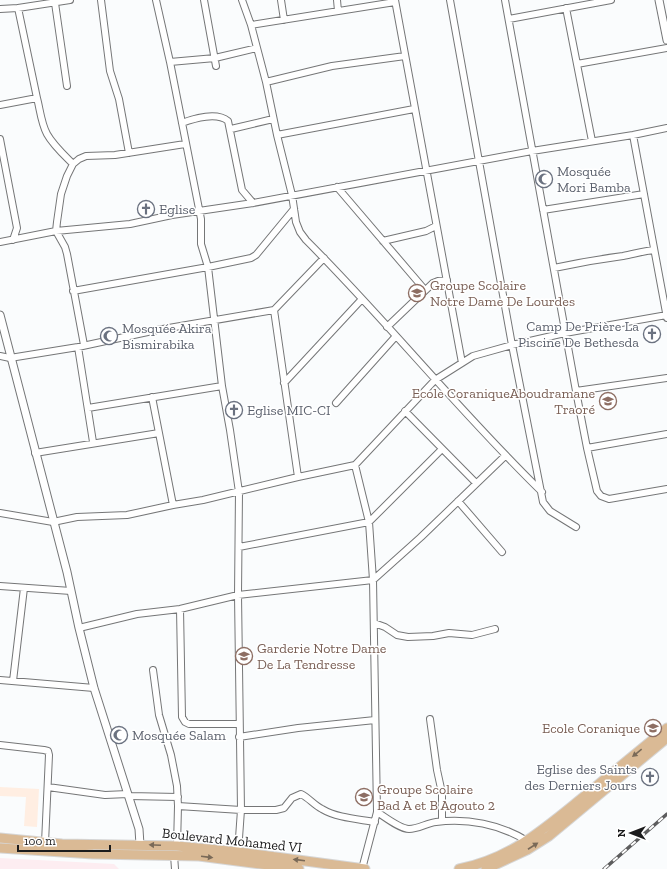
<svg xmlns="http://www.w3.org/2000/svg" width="667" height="869" font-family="'Zilla Slab',serif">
	<rect width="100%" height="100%" fill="#fafcfd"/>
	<path fill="#ffeee2" d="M0,787L39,789L37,827L24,826L26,797L0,796Z"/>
	<path fill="#fdedf1" d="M0,858L114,864L119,869H121H0Z"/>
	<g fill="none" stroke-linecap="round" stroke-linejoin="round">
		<g stroke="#757677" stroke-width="8">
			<path id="minor" d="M101,0L110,71L119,99L129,153
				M156,0L170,62L201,219V244L208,267L222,386L230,430L239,492L238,595L241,810L238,852
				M204,0L216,66
				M242,0L251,25L266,82L277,135L292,195L296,222L300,232L306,240C387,321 459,411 542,492
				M281,0L284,20
				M337,0L338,11
				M395,0L462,363
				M450,0L512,345L543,502L550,511L576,527
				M505,0L576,391L587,448L597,491L601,496L609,499L667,489
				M55,3L67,86
				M18,8L37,98
				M566,8L592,141
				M0,9L18,8L70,0
				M509,19L611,0
				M251,25L395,2
				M170,62L215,58L257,48
				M577,64L667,48
				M266,82L332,66L405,56
				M0,105L37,98C40,109 41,123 47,134C53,145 64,155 73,164
				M182,123C195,118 217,112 228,121L242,190L253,203
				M231,129L273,119
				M277,135L414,109
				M633,135L667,318
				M0,139L17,228L13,240
				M337,187L425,290
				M543,210L644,194
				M383,241L426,231L436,226
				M0,242L56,231L130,224L172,215L253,203L532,151L633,135L667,128
				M554,268C577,263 600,259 623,256C634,254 643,251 654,250
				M73,291L208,267L251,258L256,255L294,209
				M274,310L298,477
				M387,327L433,283L438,281L447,280
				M84,345L67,254L65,247L56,231L57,222L61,194L67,176L73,164L79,159L86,156L115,155L185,144
				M78,347L93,442
				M0,356L10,358L78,347L157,330L274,310L324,258
				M284,383L362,299
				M576,391L667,378
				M152,397L173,505
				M336,403L396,336
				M88,408L222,386
				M405,411L476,483
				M587,448L667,434
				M35,453L159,433
				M355,465L369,522L373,580L377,812L362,869
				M458,501L502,552
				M0,513L53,522L77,517L127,515L173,505L203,500L298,477L355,465L435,380L473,356L512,345L565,333L667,315
				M239,547L369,522L442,449
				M0,586L71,591
				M180,609L182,717L185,722L189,724H239
				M374,623L385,627L397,635L408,637L433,636L449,633L472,635L495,629
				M79,628L137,614L180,609L238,595L373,580L421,537L505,456
				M153,670L159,715L171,755L177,786L178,806L177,846
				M0,680L94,688
				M13,681L24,588
				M430,719L437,770L442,793V821
				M239,737L298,728L375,720
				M0,745L44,750L48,751L49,755L45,843
				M48,787L105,795L128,794
				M129,796L178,797
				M178,806L241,810H276L284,808L292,798L301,794C309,798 314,805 322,809C337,818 358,819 375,822
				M377,812C385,817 400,829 409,829C418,829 427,823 436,822C467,818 500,824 527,841
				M174,855L175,869"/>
		</g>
		<g stroke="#757677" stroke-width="9">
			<path id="tertiary" d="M659,0L667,40
				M0,315L67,572L79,628L94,688L139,829L140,845"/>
		</g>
		<g stroke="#d6d6d6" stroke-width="11">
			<path id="primary" d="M0,838L62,844L177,846L238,852L365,869
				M0,848L93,854L199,856L299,869
				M459,869C513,858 546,827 587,794C613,772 640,750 667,728
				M486,869L527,850L549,836L667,738"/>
		</g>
		<use href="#minor" stroke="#fff" stroke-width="6"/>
		<use href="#tertiary" stroke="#fff" stroke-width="7"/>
		<use href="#primary" stroke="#daba95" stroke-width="9"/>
		<g stroke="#5d5d5e" stroke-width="3.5">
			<path id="rail" d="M604,869L667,814"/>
		</g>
		<use href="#rail" stroke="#fff" stroke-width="2" stroke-dasharray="6" stroke-linecap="butt"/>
	</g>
	<defs><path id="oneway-solid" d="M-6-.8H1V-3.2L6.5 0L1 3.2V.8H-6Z"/></defs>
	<g fill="#7a6a58">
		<use href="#oneway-solid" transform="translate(637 753) rotate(141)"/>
		<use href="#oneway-solid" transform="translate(155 845) rotate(-178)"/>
		<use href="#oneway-solid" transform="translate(533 846) rotate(-33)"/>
		<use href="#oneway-solid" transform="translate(207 857) rotate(7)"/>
		<use href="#oneway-solid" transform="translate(299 860) rotate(-173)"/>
	</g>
	<defs>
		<g id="mosque-ring" transform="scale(0.9)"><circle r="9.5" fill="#fff" stroke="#6b7280" stroke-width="1.5"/><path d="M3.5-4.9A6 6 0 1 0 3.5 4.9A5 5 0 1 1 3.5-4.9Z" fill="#6b7280"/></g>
		<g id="church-ring" transform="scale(0.9)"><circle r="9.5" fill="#fff" stroke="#6b7280" stroke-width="1.5"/><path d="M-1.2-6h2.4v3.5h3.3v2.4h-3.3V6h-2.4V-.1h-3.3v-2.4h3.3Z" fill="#6b7280"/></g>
		<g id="school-ring" transform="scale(0.9)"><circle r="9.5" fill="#fff" stroke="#8d6e63" stroke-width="1.5"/><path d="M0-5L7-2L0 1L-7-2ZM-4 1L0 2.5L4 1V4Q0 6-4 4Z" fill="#8d6e63"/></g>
	</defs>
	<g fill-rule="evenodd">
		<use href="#mosque-ring" x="544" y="179"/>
		<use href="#church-ring" x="146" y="209"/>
		<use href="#school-ring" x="417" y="293"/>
		<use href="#church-ring" x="652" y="334"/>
		<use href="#mosque-ring" x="109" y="336"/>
		<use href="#school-ring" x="608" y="401"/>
		<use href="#church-ring" x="234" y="410"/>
		<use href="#school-ring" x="244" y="656"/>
		<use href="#school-ring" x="653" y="728"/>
		<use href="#mosque-ring" x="119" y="735"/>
		<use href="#church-ring" x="650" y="777"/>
		<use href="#school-ring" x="364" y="797"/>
	</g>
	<g text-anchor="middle" stroke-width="3" stroke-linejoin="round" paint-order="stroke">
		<g font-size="14" fill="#5b616d" stroke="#fff" text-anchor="start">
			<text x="557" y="176">Mosquée<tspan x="557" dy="16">Mori Bamba</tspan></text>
			<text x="159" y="214">Eglise</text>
			<text x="639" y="331" text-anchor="end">Camp De Prière La<tspan x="639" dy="16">Piscine De Bethesda</tspan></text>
			<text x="122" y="333">Mosquée Akira<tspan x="122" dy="16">Bismirabika</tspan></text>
			<text x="247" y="415">Eglise MIC-CI</text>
			<text x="132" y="740">Mosquée Salam</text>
			<text x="637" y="774" text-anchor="end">Eglise des Saints<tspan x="637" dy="16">des Derniers Jours</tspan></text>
		</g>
		<g font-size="14" fill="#785e54" stroke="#fff" text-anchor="start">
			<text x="430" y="290">Groupe Scolaire<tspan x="430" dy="16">Notre Dame De Lourdes</tspan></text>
			<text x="595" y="398" text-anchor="end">Ecole CoraniqueAboudramane<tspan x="595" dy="16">Traoré</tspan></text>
			<text x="257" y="653">Garderie Notre Dame<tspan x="257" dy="16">De La Tendresse</tspan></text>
			<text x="640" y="733" text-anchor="end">Ecole Coranique</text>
			<text x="377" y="794">Groupe Scolaire<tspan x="377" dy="16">Bad A et B Agouto 2</tspan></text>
		</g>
		<g font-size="14" fill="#1b1b1c" stroke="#fff">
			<text transform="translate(232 840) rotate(6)" y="5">Boulevard Mohamed VI</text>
		</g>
	</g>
	<g transform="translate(631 833) rotate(270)" stroke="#ffffff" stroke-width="3" paint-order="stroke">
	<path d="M0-3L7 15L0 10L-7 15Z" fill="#1b1b1c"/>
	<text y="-6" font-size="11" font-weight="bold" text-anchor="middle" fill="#1b1b1c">N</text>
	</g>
	<path d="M18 845v6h92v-6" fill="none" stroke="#1b1b1c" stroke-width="2"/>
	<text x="24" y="845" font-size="12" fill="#1b1b1c" stroke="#ffffff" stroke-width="3" paint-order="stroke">100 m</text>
</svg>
